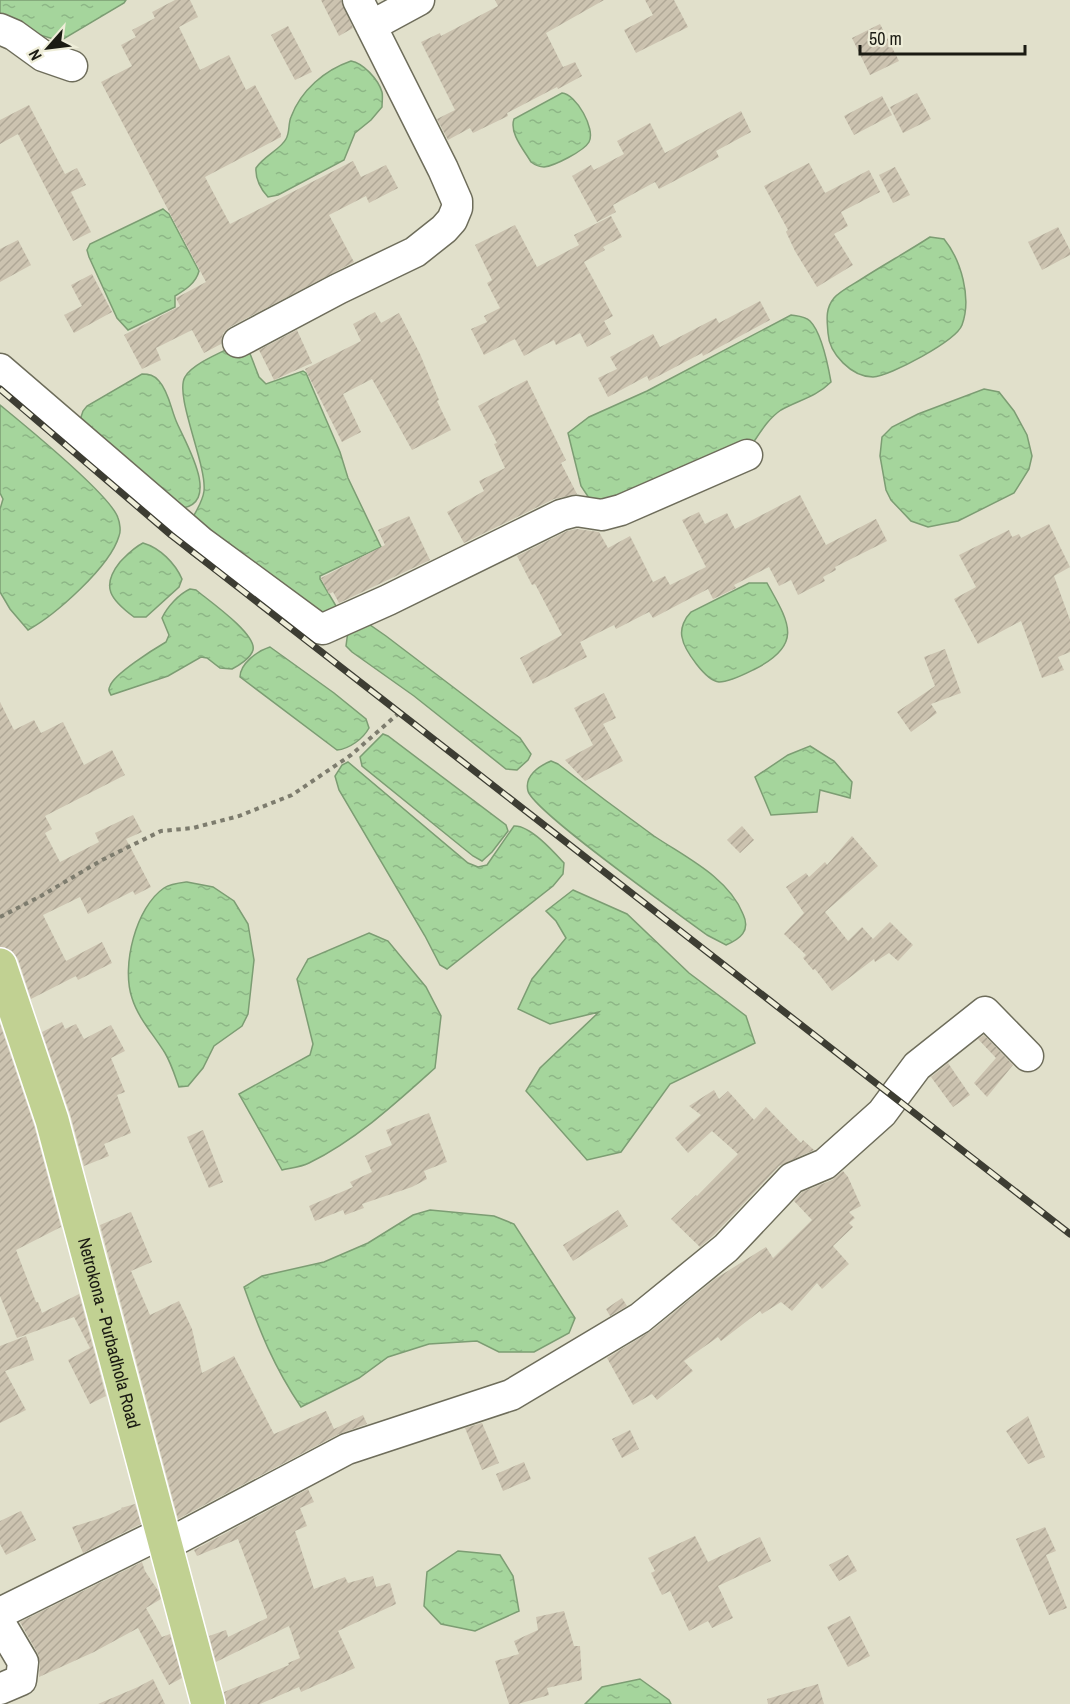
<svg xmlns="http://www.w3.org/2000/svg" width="1070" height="1704" font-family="'Archivo Narrow',sans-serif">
	<defs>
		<pattern id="water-ripples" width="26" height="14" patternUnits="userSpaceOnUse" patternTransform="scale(1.5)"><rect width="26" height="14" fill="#a5d59c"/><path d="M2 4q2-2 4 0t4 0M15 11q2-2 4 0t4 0" fill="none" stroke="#8db686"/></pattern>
		<pattern id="building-hatch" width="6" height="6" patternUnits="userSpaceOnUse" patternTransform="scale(1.5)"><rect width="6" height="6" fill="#ccc3b0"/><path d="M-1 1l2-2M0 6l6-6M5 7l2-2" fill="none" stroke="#afa796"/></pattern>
	</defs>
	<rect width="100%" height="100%" fill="#e1e0cb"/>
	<path fill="url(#water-ripples)" stroke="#7c9d73" stroke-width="1.5" d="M0,0H126L124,3L60,41L0,23Z
		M351,61C363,63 378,79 382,92C383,96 382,102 382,107L371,120L355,133L344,160L278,195L268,197C261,190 255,178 256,168C264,156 281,149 286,139C290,132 288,124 291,117C301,90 325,70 351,61Z
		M562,93C576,94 596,129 589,142C584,151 554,166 544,167C538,167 535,165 531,162C524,150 509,133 514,119Z
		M163,209L169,214L199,271C196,283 185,290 175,296V307L128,330L117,318L89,257L87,250L90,244Z
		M930,237L944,239C961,260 972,298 962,325C956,341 890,376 873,377C852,377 829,354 828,333C827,320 825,309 834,298C840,291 852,285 860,280C883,265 907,252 930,237Z
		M791,315C797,316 805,316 810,321C822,333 828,365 831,382C816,397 799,400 781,410C769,418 761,431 753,443L605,505L591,501L581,486L568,433L589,417L647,391Z
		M236,345L249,351L259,377L266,384L303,371L306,373L340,452L348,478L381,547L320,576V579L336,606L335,613L317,617L193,517C197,510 203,500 204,491C207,465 174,395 185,377C192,364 222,352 236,345Z
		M142,374C149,374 154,375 159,381C169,392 171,410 177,423C185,442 221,501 183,508L80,420L83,411L87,406Z
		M984,389L999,392L1014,411L1027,435L1032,456L1029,469L1014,493L958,521L928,527L911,521L891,500L886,490L880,456L882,437L892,427L918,414Z
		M0,405C23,424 111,495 118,518C120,523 121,532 119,536C110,567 55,615 28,630L10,609L0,592V509L3,499L0,493Z
		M143,543C160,548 175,563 182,579L179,587L146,617H134C111,600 100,587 120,562C128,554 133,548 143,543Z
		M749,583H767C788,621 805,644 755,669C745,674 730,682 719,682C706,681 684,650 682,637C680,628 685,618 691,612Z
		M190,589L196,590C208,600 257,634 253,650C251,658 238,666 232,669L220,668L207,658L201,657L168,676L111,695C109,691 108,690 110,686C114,674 154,649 166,642L169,635L162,618C167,607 179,594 190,589Z
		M360,623L370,625L386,636L520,738L531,754L528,760L517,770L506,769L414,696L352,652L346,646L348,631Z
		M270,647L334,693L366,719L369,728C363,739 349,749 337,750L240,677C240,664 257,651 270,647Z
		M383,734L388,736L506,825L508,831L492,852L482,861L473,856L362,766L360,757Z
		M810,746L834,761L852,782L850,798L820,790L817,812L771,815L755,777L788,755Z
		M551,761L558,764C590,789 622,813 654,836C685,857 728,877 743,914C751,931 740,939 726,945L707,935C680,915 534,812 528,791C524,776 539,766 551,761Z
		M348,762L468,863L478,867L487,865L514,826C530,825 554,852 564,863L563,874L553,886L447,969L440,965L425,936L339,790L335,776L342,765Z
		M187,882L213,887L234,901L248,924L254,960L248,1014L242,1026L214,1046L203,1068L188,1086L179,1087C175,1076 171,1063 165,1053C154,1035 138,1018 132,998C121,966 136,907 164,888C170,884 179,883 187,882Z
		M573,890L627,914L689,973L746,1016L755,1043L670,1084L621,1152L587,1160L526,1091L540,1068L599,1012L550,1024L518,1009L532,979L566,938L556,921L546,911Z
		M369,933L388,941L426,987L441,1016L435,1068C396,1103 356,1140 309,1163C301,1167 291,1168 282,1170L239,1094L310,1055L313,1044L297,979L308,959Z
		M430,1210L494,1216L514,1224L575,1318L569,1333L534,1352H499L477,1341L429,1344L388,1357L359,1378L301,1407C274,1367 260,1332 244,1287L262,1276L324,1262L368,1243L413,1215Z
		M458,1551L500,1555L513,1576L519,1611L475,1631L441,1624L424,1606L427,1572Z
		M640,1679L669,1700L671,1704H585L602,1687Z"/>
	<path fill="url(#building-hatch)" d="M175,0H190L198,17L179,27L200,70L229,55L246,90L255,85L281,134V137L205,177L230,224L353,161L361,177L386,165L398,188L369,203L366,196L329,215L354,262L230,327L223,333L221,344L204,353L192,330L156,348L161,360L142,369L124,335L180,306L176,298L206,282L101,82L132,66L121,45L136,37L132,30L155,18L152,12Z
		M321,0H341L353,28L339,36Z
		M495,0H604L546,33L563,67L575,62L582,76L558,89L557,87L507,113L508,116L473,133L470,128L448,140L437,119L455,110L421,42L440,33L441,36L498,6Z
		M645,0H674L688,27L636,53L624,30L653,15Z
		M880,24L899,61L870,75L852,38Z
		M288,26L312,72L295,80L271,35Z
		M917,93L931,119L903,133L890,107Z
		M882,96L892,115L854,135L844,116Z
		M29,105L65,174L77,168L86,185L71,192L91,232L73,241L18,134L0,144V120Z
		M741,111L751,132L716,151L719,157L680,178L659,189L655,182L613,205L616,212L597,222L572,176L591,165L594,170L624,154L617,141L650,123L665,153Z
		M809,163L825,193L869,170L880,192L841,212L848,226L834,234L853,265L817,287L795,251L786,232L788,230L764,186Z
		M895,167L910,195L893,203L879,175Z
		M611,216L622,237L603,247L605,250L584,262L613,316L604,321L611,334L587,347L580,333L556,345L554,340L524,356L515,339L484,355L471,329L487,322L484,316L500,308L487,283L492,280L475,245L515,225L537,267L579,245L574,235Z
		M1058,227L1070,250V255L1042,270L1028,242Z
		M18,240L31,265L0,282V249Z
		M92,274L112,312L74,333L64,315L82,306L71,285Z
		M760,301L770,320L703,356L702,353L649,381L647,376L608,397L598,378L617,369L610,357L653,334L660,347L716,318L719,323Z
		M375,312L381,323L399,313L420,354L439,400L437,401L451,430L412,450L372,379L343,394L361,432L342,442L305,369L361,341L353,324Z
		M297,330L312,363L274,380L259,350Z
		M527,380L566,460L561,463L577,494L554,499L464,543L447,512L484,491L479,481L505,468L494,444L497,443L478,406Z
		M800,495L826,545L876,519L887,541L835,567L836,570L823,577L825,581L798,595L791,580L779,586L769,567L734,585L736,588L713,599L708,589L653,618L649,612L616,629L614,625L580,642L587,657L533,684L520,658L562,635L535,584L532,585L517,556L567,531L577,529L599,532L608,548L630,536L653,582L665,576L670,585L706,567L682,520L699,512L705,524L727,513L735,529Z
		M409,516L430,560L339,603L333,592L329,594L321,578L385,545L378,530Z
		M1049,524L1070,567L1054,576L1070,620V652L1058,657L1064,670L1042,678L1021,621L978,644L954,599L976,587L959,555L1009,530L1012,537L1019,534L1021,538Z
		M945,649L961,693L931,704L937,713L911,732L897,712L935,686L924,657Z
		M604,693L616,718L603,724L623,761L585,781L565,760L593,745L574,708Z
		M0,702L14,730L34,720L41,733L63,722L84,765L112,750L125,775L45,816L52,829L45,833L60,862L99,842L95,833L133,815L142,832L126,839L151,887L135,895L133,891L88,914L80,897L43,915L66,961L102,942L112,963L78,980L76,976L31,999L18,959L12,951L0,947Z
		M742,826L754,840L740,853L727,840Z
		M852,836L878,866L825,912L848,941L862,927L873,939L890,922L913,945L898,961L889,953L875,962L874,959L832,991L815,969L813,970L803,958L806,955L784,934L804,913L786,887L806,873L809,877L825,862L827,865Z
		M62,1022L65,1029L76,1024L84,1039L111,1025L125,1051L111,1058L125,1092L117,1095L131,1133L104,1144L109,1156L84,1166L70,1114L42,1032Z
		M0,1024L34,1125L61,1227L16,1250L36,1302H38L42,1313L79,1294L106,1396L90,1404L68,1360L90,1348L74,1317L17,1338L0,1296Z
		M984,1035L1013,1065L987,1097L974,1083L996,1058L978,1039Z
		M948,1063L970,1095L953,1107L931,1077Z
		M714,1090L719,1099L728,1091L754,1120L766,1107L801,1143L803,1140L814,1150L779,1166L714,1235L700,1247L671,1219L696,1195L697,1196L738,1154L712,1131L688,1153L675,1138L701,1115L689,1106Z
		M429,1113L447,1162L424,1171L427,1179L412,1187L362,1204L364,1208L345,1215L343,1210L315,1221L309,1206L353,1187L350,1182L372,1172L365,1156L392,1145L386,1130Z
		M203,1130L223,1182L209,1188L187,1137Z
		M843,1171L848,1177L861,1206L849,1212L855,1218L849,1223L853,1227L833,1246L849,1264L822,1289L817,1283L792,1311L781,1302L762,1314L760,1311L721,1341L718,1337L684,1361L693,1371L657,1400L652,1394L633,1405L607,1358L651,1331L715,1279L766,1247L773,1258L812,1220L794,1201L802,1192L832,1180Z
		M618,1210L628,1226L573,1261L563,1245Z
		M131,1212L152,1262L131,1271L150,1315L179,1301L192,1329L202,1373L234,1356L274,1434L326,1411L334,1429L363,1415L367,1424L339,1434L178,1519L100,1225Z
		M622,1298L627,1306L610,1316L606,1309Z
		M26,1336L34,1360L5,1371L26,1410L0,1423V1346Z
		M1028,1416L1045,1457L1028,1464L1006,1431Z
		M482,1423L499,1463L482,1470L465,1428Z
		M630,1430L639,1449L622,1458L612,1439Z
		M524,1462L531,1479L503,1491L496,1474Z
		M308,1489L314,1502L300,1508L307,1526L295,1531L314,1589L345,1577L348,1583L373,1576L376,1587L390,1583L396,1604L338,1631L355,1668L301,1692L299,1687L260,1704H226L224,1692L289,1665L288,1663L300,1658L289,1626L216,1662L209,1636L226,1630L228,1637L267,1618V1616L238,1539L197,1556L194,1550Z
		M135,1504L141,1524L83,1553L72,1527L104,1517L122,1509L121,1508Z
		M21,1511L36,1540L6,1555L0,1544V1521Z
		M1045,1527L1056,1551L1046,1555L1067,1608L1049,1615L1016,1539Z
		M695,1536L708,1562L760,1537L771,1561L718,1586L733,1618L712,1628L708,1621L689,1631L670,1591L662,1595L651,1573L655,1571L648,1558Z
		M848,1555L857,1571L839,1581L829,1565Z
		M142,1562L145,1571L159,1592L161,1599L146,1608L162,1637L170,1634L182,1678L169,1685L138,1628L94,1652L39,1677L40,1664L38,1654L20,1622Z
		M564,1611L574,1646H580L582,1680L547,1688L549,1695L518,1704H509L495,1661L519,1654L514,1641L538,1630L536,1617Z
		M850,1616L870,1656L848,1667L827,1627Z
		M153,1679L165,1704H98L138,1687Z
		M818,1684L824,1704H768L767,1699Z"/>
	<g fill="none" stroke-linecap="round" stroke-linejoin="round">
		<g stroke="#6e6d5b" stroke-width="33">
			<path id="minor" d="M371,26L419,0
				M0,29L14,35L43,56L72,66
				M238,342L338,289L415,252L444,229L452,220L457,208V201L443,169L358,0
				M0,369L201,542L318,628L323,629L388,600L561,515L576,511L602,515L621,510L747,455
				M166,1545L347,1449L511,1395L640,1318L726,1248L792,1178L825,1164L882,1113L917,1066L985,1012L1028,1056
				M0,1613L162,1533
				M0,1623L23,1662L21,1680L0,1689"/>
		</g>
		<g stroke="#fff" stroke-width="36">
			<g id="major">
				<path id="s1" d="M0,965L52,1120L208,1704"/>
			</g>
		</g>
		<path stroke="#7d7c6e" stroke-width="4" stroke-dasharray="4.5 4.5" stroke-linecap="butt" d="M0,917L41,896L102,860L161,831L193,828L239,816L292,795L351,755L399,713"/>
		<use href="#minor" stroke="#fff" stroke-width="30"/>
		<use href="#major" stroke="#c1d192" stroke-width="33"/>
		<g stroke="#3d3d33" stroke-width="7">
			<path id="rail" d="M0,389L171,535L1070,1234"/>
		</g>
		<use href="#rail" stroke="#eeedd8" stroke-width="4.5" stroke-dasharray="14" stroke-linecap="butt"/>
	</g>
	<g text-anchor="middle" stroke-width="6" stroke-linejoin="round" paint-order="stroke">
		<g font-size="18" fill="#1b1b13" stroke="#eeedd8">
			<text dy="6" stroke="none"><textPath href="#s1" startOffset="384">Netrokona - Purbadhola Road</textPath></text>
		</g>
	</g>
	<g transform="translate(48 48) rotate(242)" stroke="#eeedd8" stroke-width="4.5" paint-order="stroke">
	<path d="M0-4.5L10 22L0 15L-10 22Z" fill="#1b1b13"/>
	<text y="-9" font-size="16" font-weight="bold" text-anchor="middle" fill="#1b1b13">N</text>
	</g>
	<path d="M860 45v9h165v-9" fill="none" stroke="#1b1b13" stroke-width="3"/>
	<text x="869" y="45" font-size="18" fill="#1b1b13" stroke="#eeedd8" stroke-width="4.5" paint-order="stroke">50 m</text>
</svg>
